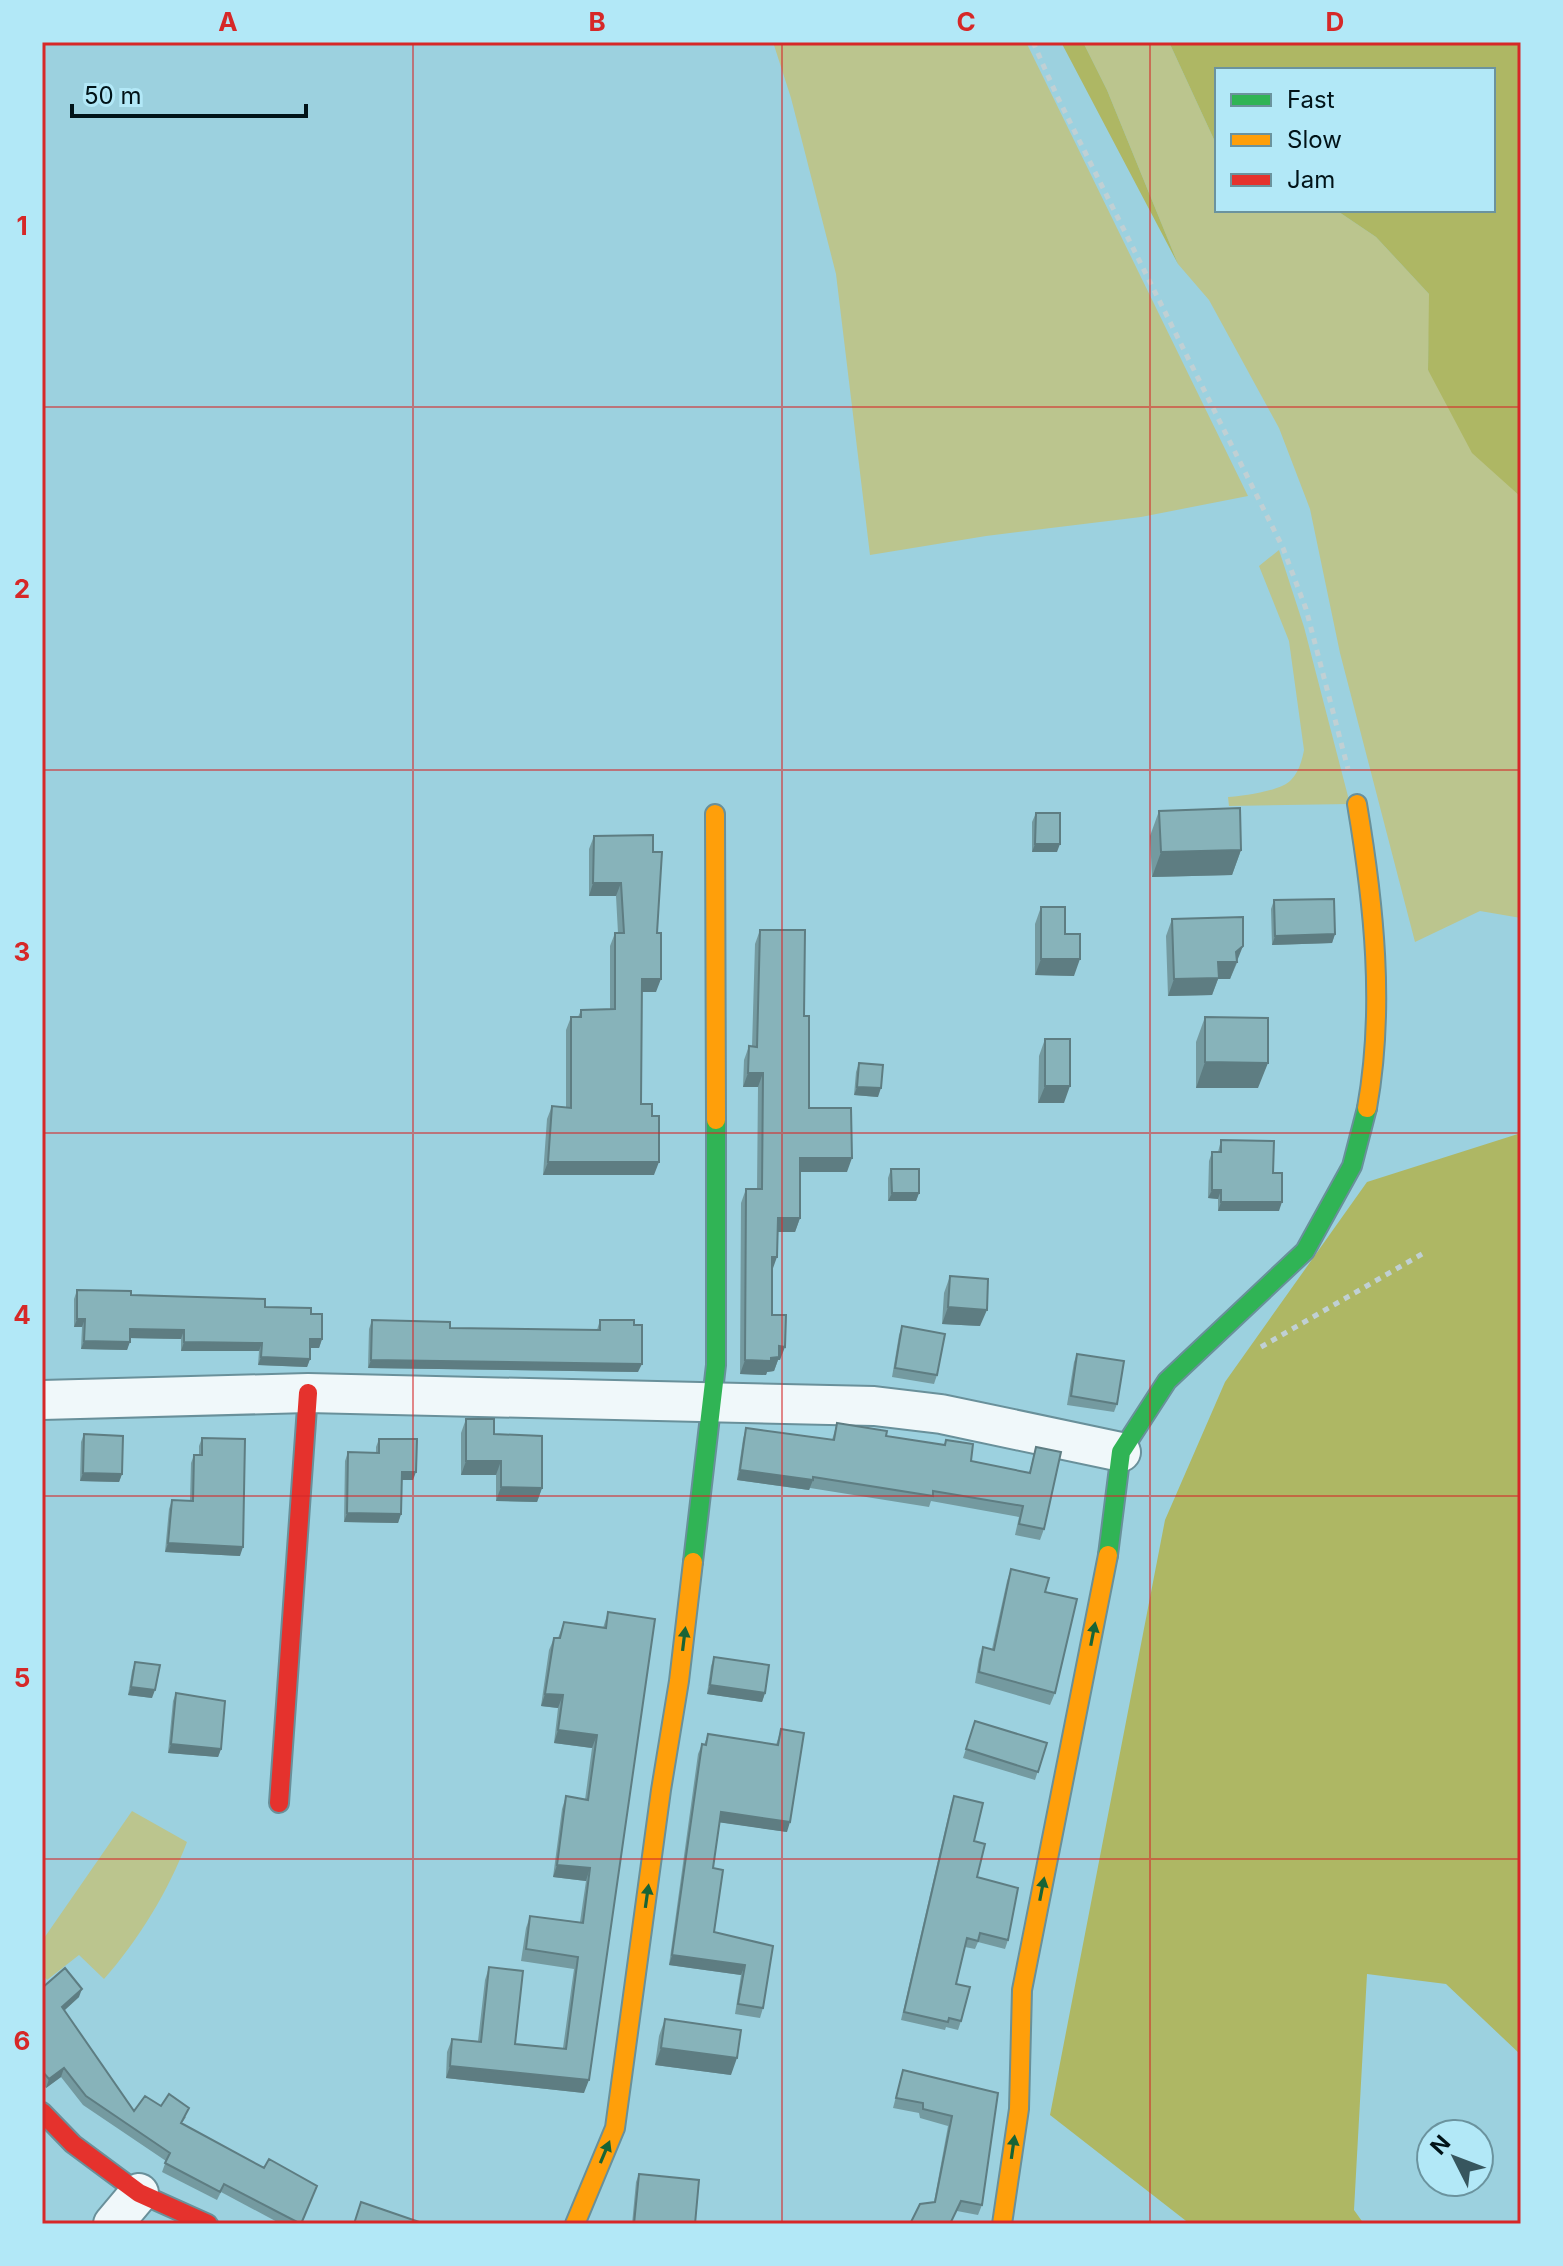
<svg xmlns="http://www.w3.org/2000/svg" width="1563" height="2266" font-family="Inter,sans-serif">
	<rect width="100%" height="100%" fill="#9cd1df"/>
	<path fill="#bbc58e" d="M773,42H1026L1248,496L1141,517L986,536L870,555L836,274L791,98Z
		M1083,42H1169L1217,146V210H1336L1376,237L1430,295L1428,370L1521,497V918L1480,911L1415,942L1340,653L1310,509L1279,428L1209,300L1178,264L1107,90Z
		M1279,550L1304,627L1350,804L1229,806L1228,797C1243,796 1281,791 1291,780C1299,772 1302,760 1304,750L1289,641L1259,566Z
		M132,1811L187,1842C169,1890 138,1941 104,1979L79,1955L47,1980L42,1974V1941Z"/>
	<path fill="#aeb764" d="M1061,42H1083L1107,90L1178,264Z
		M1169,42H1521V497L1472,453L1428,370L1429,294L1376,237L1336,210H1493V70H1217V146Z
		M1521,1133V2055L1446,1984L1367,1974L1354,2210L1364,2224H1190L1050,2115L1165,1520L1225,1382L1367,1182Z"/>
	<g fill="none" stroke-linecap="round" stroke-linejoin="round">
		<g stroke="#69909a" stroke-width="42">
			<path id="street" d="M42,1400L308,1393L874,1406L941,1414L1121,1452
				M113,2224L139,2193"/>
		</g>
		<g stroke="#69909a" stroke-width="22">
			<path id="fast" d="M1108,1555L1121,1452L1167,1381L1305,1251L1352,1166L1367,1108
				M693,1562L716,1365V1120"/>
		</g>
		<g stroke="#69909a" stroke-width="22">
			<path id="slow" d="M1357,804C1374,904 1385,1008 1367,1108
				M715,814L716,1120
				M575,2224L615,2128L661,1790L679,1681L693,1562
				M1002,2224L1019,2109L1022,1990L1108,1555"/>
		</g>
		<g stroke="#69909a" stroke-width="22">
			<path id="jam" d="M279,1803L308,1393
				M42,2112L73,2144L139,2193L208,2224"/>
		</g>
		<path stroke="#c0d0d4" stroke-width="5" stroke-dasharray="6 6" stroke-linecap="butt" d="M1033,42L1057,96L1283,548L1306,609L1348,769
			M1261,1347L1422,1254"/>
		<use href="#street" stroke="#f0f8fa" stroke-width="38"/>
		<use href="#fast" stroke="#30b455" stroke-width="18"/>
		<use href="#slow" stroke="#ff9f0a" stroke-width="18"/>
		<use href="#jam" stroke="#e5322d" stroke-width="18"/>
	</g>
	<path fill="#749aa0" d="M1159,811L1241,850L1232,875L1152,877L1150,836Z
		M1036,813L1057,852H1032V822Z
		M594,836L653,852L657,933L656,992H642L641,1104L654,1175H543L547,1119L552,1106L566,1107V1030L571,1017H578L581,1010L610,1009V946L615,933H618L616,896H589V849Z
		M1274,900L1335,934L1332,943L1272,945L1271,909Z
		M1041,907L1065,934L1074,976L1035,975V924Z
		M1172,919L1237,963L1230,979H1218L1212,995L1168,996L1166,936Z
		M760,930L804,1016L809,1108L847,1172H800V1218L795,1232H778L772,1271V1315L780,1360H778L774,1371L767,1372L766,1375L740,1374L741,1203L746,1189H757L758,1087H743L744,1060L749,1046L752,1047L755,944Z
		M1205,1017L1258,1088H1196V1042Z
		M1045,1039L1064,1103H1038L1039,1056Z
		M859,1063L878,1097L854,1095L856,1072Z
		M1221,1140L1273,1173L1279,1211H1218V1199L1208,1198L1209,1161L1212,1152H1218Z
		M891,1169L919,1193L916,1201H888V1178Z
		M950,1276L980,1326L942,1324L944,1293Z
		M77,1290L265,1307L311,1314L322,1339L319,1348H310V1359L307,1367L258,1365L259,1351H181V1339L130,1338L127,1350L81,1349L82,1327H74V1299Z
		M372,1320L450,1328L597,1330L600,1320L638,1372L368,1368L369,1329Z
		M902,1326L937,1375L934,1384L892,1377L899,1335Z
		M1077,1354L1117,1404L1114,1412L1067,1405L1074,1362Z
		M466,1419L494,1434L542,1488L537,1502L496,1501V1475H461V1433Z
		M837,1423L886,1436L944,1445L946,1440L971,1461L1029,1473L1036,1447L1044,1529L1040,1540L1015,1535L1019,1517L931,1501L929,1507L810,1488L809,1490L737,1480L743,1439L746,1428L832,1440Z
		M84,1434L122,1474L119,1482L80,1481L81,1442Z
		M202,1438L240,1556L165,1552L169,1509L172,1500L190,1501L191,1463L194,1455H199V1446Z
		M379,1439L413,1480H401V1514L398,1523L344,1522L345,1461L348,1452L376,1453V1447Z
		M1011,1569L1045,1592L1055,1693L1050,1705L975,1683L979,1659L983,1647L992,1649L1007,1581Z
		M608,1612L584,2093L446,2078L447,2052L452,2039L478,2041L485,1980L489,1967L515,2044L563,2048L574,1969L521,1961L526,1928L530,1916L580,1922L586,1881L553,1877L562,1809L566,1796L585,1800L592,1748L554,1743L558,1708L541,1706L549,1650L554,1638H558L564,1622L603,1628Z
		M714,1657L765,1693L762,1702L707,1694L711,1666Z
		M135,1662L152,1698L128,1695L132,1671Z
		M176,1693L221,1749L218,1757L168,1753L173,1701Z
		M975,1721L1047,1743L1035,1780L963,1758Z
		M781,1729L787,1832L719,1822L713,1868L714,1932L773,1946L763,2008L760,2018L735,2014L741,1975L669,1965L698,1754L702,1744L704,1745L708,1734L776,1745Z
		M954,1796L974,1841L977,1877L1008,1940L1005,1949L978,1942L975,1949L965,1947L956,1984L961,2021L958,2030L946,2027L945,2030L901,2020L951,1804Z
		M42,1988L79,1997L64,2011L134,2111L161,2106L186,2117L182,2123L301,2224H281L221,2192L217,2200L162,2172L166,2161L83,2105L61,2077L46,2088L42,2084Z
		M665,2019L731,2075L655,2065L659,2036Z
		M903,2070L998,2093L982,2205L978,2215L957,2211L934,2202L948,2126L920,2118L919,2113L893,2108Z
		M639,2174L695,2224H632L636,2182Z"/>
	<path fill="#5e7d82" d="M1035,844H1060L1057,852H1032Z
		M1241,850L1232,875L1152,877L1161,852Z
		M593,883H621L616,896H589Z
		M1335,934L1332,943L1272,945L1275,936Z
		M1243,946L1230,979H1218L1212,995L1168,996L1174,979L1236,952Z
		M1041,959H1080L1074,976L1035,975Z
		M642,979H661L656,992H637Z
		M1205,1062L1268,1063L1258,1088H1196Z
		M748,1073H763L758,1087H743Z
		M1045,1086H1070L1064,1103H1038Z
		M857,1087L881,1088L878,1097L854,1095Z
		M800,1158H852L847,1172H795Z
		M548,1162H659L654,1175H543Z
		M1212,1190H1221L1218,1199L1208,1198Z
		M892,1193H919L916,1201H888Z
		M1221,1202H1282L1279,1211H1218Z
		M778,1218H800L795,1232H773Z
		M772,1257H777L772,1271Z
		M948,1307L987,1310L980,1326L942,1324Z
		M77,1319H85L82,1327H74Z
		M130,1329L184,1330L181,1339L127,1338Z
		M310,1339H322L319,1348H307Z
		M84,1341L130,1342L127,1350L81,1349Z
		M184,1342L262,1343L259,1351H181Z
		M779,1346L785,1347L780,1360H778L774,1371L767,1372L766,1375L740,1374L745,1360Z
		M261,1357L310,1359L307,1367L258,1365Z
		M371,1360L642,1364L638,1372L368,1368Z
		M466,1461H501L496,1475H461Z
		M740,1470L813,1480L809,1490L737,1480Z
		M402,1472H416L413,1480H398Z
		M83,1473L122,1474L119,1482L80,1481Z
		M501,1487L542,1488L537,1502L496,1501Z
		M347,1513L401,1514L398,1523L344,1522Z
		M168,1543L243,1547L240,1556L165,1552Z
		M710,1685L765,1693L762,1702L707,1694Z
		M131,1687L155,1690L152,1698L128,1695Z
		M545,1694L563,1695L558,1708L541,1706Z
		M558,1730L597,1735L592,1748L554,1743Z
		M171,1744L221,1749L218,1757L168,1753Z
		M721,1812L790,1822L787,1832L717,1822Z
		M557,1865L590,1868L586,1881L553,1877Z
		M672,1955L745,1965L741,1975L669,1965Z
		M82,1989L79,1997L58,2016L62,2007Z
		M661,2048L737,2058L731,2075L655,2065Z
		M450,2066L589,2080L584,2093L446,2078Z
		M64,2068L61,2077L46,2088L49,2079Z"/>
	<path fill="#87b3ba" stroke="#5e7d82" stroke-width="2" d="M1240,808L1241,850L1161,852L1159,811Z
		M1036,813H1060V844H1035Z
		M653,835V852H662L657,933H661V979H642L641,1104H652V1116H659V1162H548L552,1106L571,1108V1017H581V1010L615,1009V933H624L621,883H593L594,836Z
		M1334,899L1335,934L1275,936L1274,900Z
		M1041,907H1065V934H1080V959H1041Z
		M1243,917V946L1236,952L1237,962H1218L1219,978L1174,979L1172,919Z
		M760,930H805L804,1016H809V1108H851L852,1158H800V1218H778L777,1257H772V1315H786L785,1347L779,1346V1357L771,1358V1361L745,1360L746,1189H762L763,1073H748L749,1046L757,1047Z
		M1205,1017L1268,1018V1063L1205,1062Z
		M1045,1039H1070V1086H1045Z
		M859,1063L883,1065L881,1088L857,1087Z
		M1221,1140L1274,1141L1273,1173H1282V1202H1221V1190H1212V1152H1221Z
		M891,1169H919V1193H892Z
		M950,1276L988,1279L987,1310L948,1307Z
		M77,1290L131,1291V1295L265,1299V1307L311,1308V1314H322V1339H310V1359L261,1357L262,1343L184,1342V1330L130,1329V1342L84,1341L85,1319H77Z
		M372,1320L450,1322V1328L600,1330V1320H634V1325H642V1364L371,1360Z
		M902,1326L945,1334L937,1375L895,1368Z
		M1077,1354L1124,1361L1117,1404L1071,1396Z
		M466,1419H494V1434L542,1436V1488L501,1487V1461H466Z
		M837,1423L887,1431L886,1436L945,1445L946,1440L973,1444L971,1461L1030,1473L1036,1447L1061,1452L1044,1529L1019,1524L1023,1506L933,1491V1496L813,1477V1480L740,1470L746,1428L834,1440Z
		M84,1434L123,1436L122,1474L83,1473Z
		M202,1438L245,1439L243,1547L168,1543L172,1500L193,1501L194,1455H202Z
		M379,1439H417L416,1472H402L401,1514L347,1513L348,1452L379,1453Z
		M1011,1569L1049,1578L1045,1592L1077,1599L1055,1693L979,1672L983,1647L994,1650Z
		M608,1612L655,1619L589,2080L450,2066L452,2039L481,2042L489,1967L523,1971L515,2044L566,2049L578,1957L526,1949L530,1916L583,1923L590,1868L557,1865L566,1796L588,1800L597,1735L558,1730L563,1695L545,1694L554,1638H560L564,1622L606,1628Z
		M714,1657L769,1665L765,1693L710,1685Z
		M135,1662L160,1665L155,1690L131,1687Z
		M176,1693L225,1701L221,1749L171,1744Z
		M975,1721L1047,1743L1038,1772L966,1749Z
		M781,1729L804,1733L790,1822L721,1812L713,1868L723,1870L714,1932L773,1946L763,2008L738,2004L745,1965L672,1955L702,1744L706,1745L708,1734L778,1745Z
		M954,1796L983,1803L974,1841L985,1844L977,1877L1018,1888L1008,1940L980,1933L978,1941L967,1938L956,1984L970,1987L961,2021L949,2018L948,2022L904,2012Z
		M65,1968L82,1989L62,2007L134,2111L145,2096L161,2106L169,2094L189,2108L181,2123L264,2168L269,2159L317,2186L301,2224L224,2184L220,2192L165,2163L170,2153L86,2096L64,2068L49,2079L42,2071V1988Z
		M665,2019L741,2030L737,2058L661,2048Z
		M903,2070L998,2093L982,2205L961,2201L950,2224H910L920,2204L935,2202L952,2116L923,2109V2103L896,2098Z
		M639,2174L699,2180L695,2224H634Z
		M361,2202L425,2224H354Z"/>
	<defs><path id="oneway-solid" d="M-6-.8H1V-3.2L6.5 0L1 3.2V.8H-6Z" transform="scale(2)"/></defs>
	<g fill="#186436">
		<use href="#oneway-solid" transform="translate(1093 1634) rotate(-79)"/>
		<use href="#oneway-solid" transform="translate(684 1639) rotate(-83)"/>
		<use href="#oneway-solid" transform="translate(1042 1889) rotate(-79)"/>
		<use href="#oneway-solid" transform="translate(647 1896) rotate(-82)"/>
		<use href="#oneway-solid" transform="translate(1013 2147) rotate(-82)"/>
		<use href="#oneway-solid" transform="translate(605 2152) rotate(-67)"/>
	</g>
	<path fill="none" stroke="#d62828" stroke-width="2" stroke-opacity="0.55" d="M413,42V2224M782,42V2224M1150,42V2224M42,407H1521M42,770H1521M42,1133H1521M42,1496H1521M42,1859H1521"/>
	<rect width="1563" height="2266" fill="none" stroke="#b2e8f7" stroke-width="88"/>
	<rect x="1215" y="68" width="280" height="144" fill="#b2e8f7" stroke="#6b939e" stroke-width="2"/>
	<rect x="1231" y="94" width="40" height="12" fill="#30b455" stroke="#6b939e" stroke-width="2"/>
	<text x="1287" y="108" font-size="24" fill="#011318">Fast</text>
	<rect x="1231" y="134" width="40" height="12" fill="#ff9f0a" stroke="#6b939e" stroke-width="2"/>
	<text x="1287" y="148" font-size="24" fill="#011318">Slow</text>
	<rect x="1231" y="174" width="40" height="12" fill="#e5322d" stroke="#6b939e" stroke-width="2"/>
	<text x="1287" y="188" font-size="24" fill="#011318">Jam</text>
	<g transform="translate(1455 2158) rotate(312)"><circle r="38" fill="#b2e8f7" stroke="#6b939e" stroke-width="2"/>
	<path d="M0-6L14 30L0 20L-14 30Z" fill="#37565e"/>
	<text y="-12" font-size="22" font-weight="bold" text-anchor="middle" fill="#011318">N</text>
	</g>
	<path d="M72 104v12h234v-12" fill="none" stroke="#011318" stroke-width="4"/>
	<text x="84" y="104" font-size="24" fill="#011318" stroke="#b2e8f7" stroke-width="6" paint-order="stroke">50 m</text>
	<rect x="44" y="44" width="1475" height="2178" fill="none" stroke="#d62828" stroke-width="3"/>
	<g font-size="26" text-anchor="middle" font-weight="bold" fill="#d62828">
		<text x="228" y="31">A</text>
		<text x="597" y="31">B</text>
		<text x="966" y="31">C</text>
		<text x="1335" y="31">D</text>
		<text x="22" y="235">1</text>
		<text x="22" y="598">2</text>
		<text x="22" y="961">3</text>
		<text x="22" y="1324">4</text>
		<text x="22" y="1687">5</text>
		<text x="22" y="2050">6</text>
	</g>
</svg>
